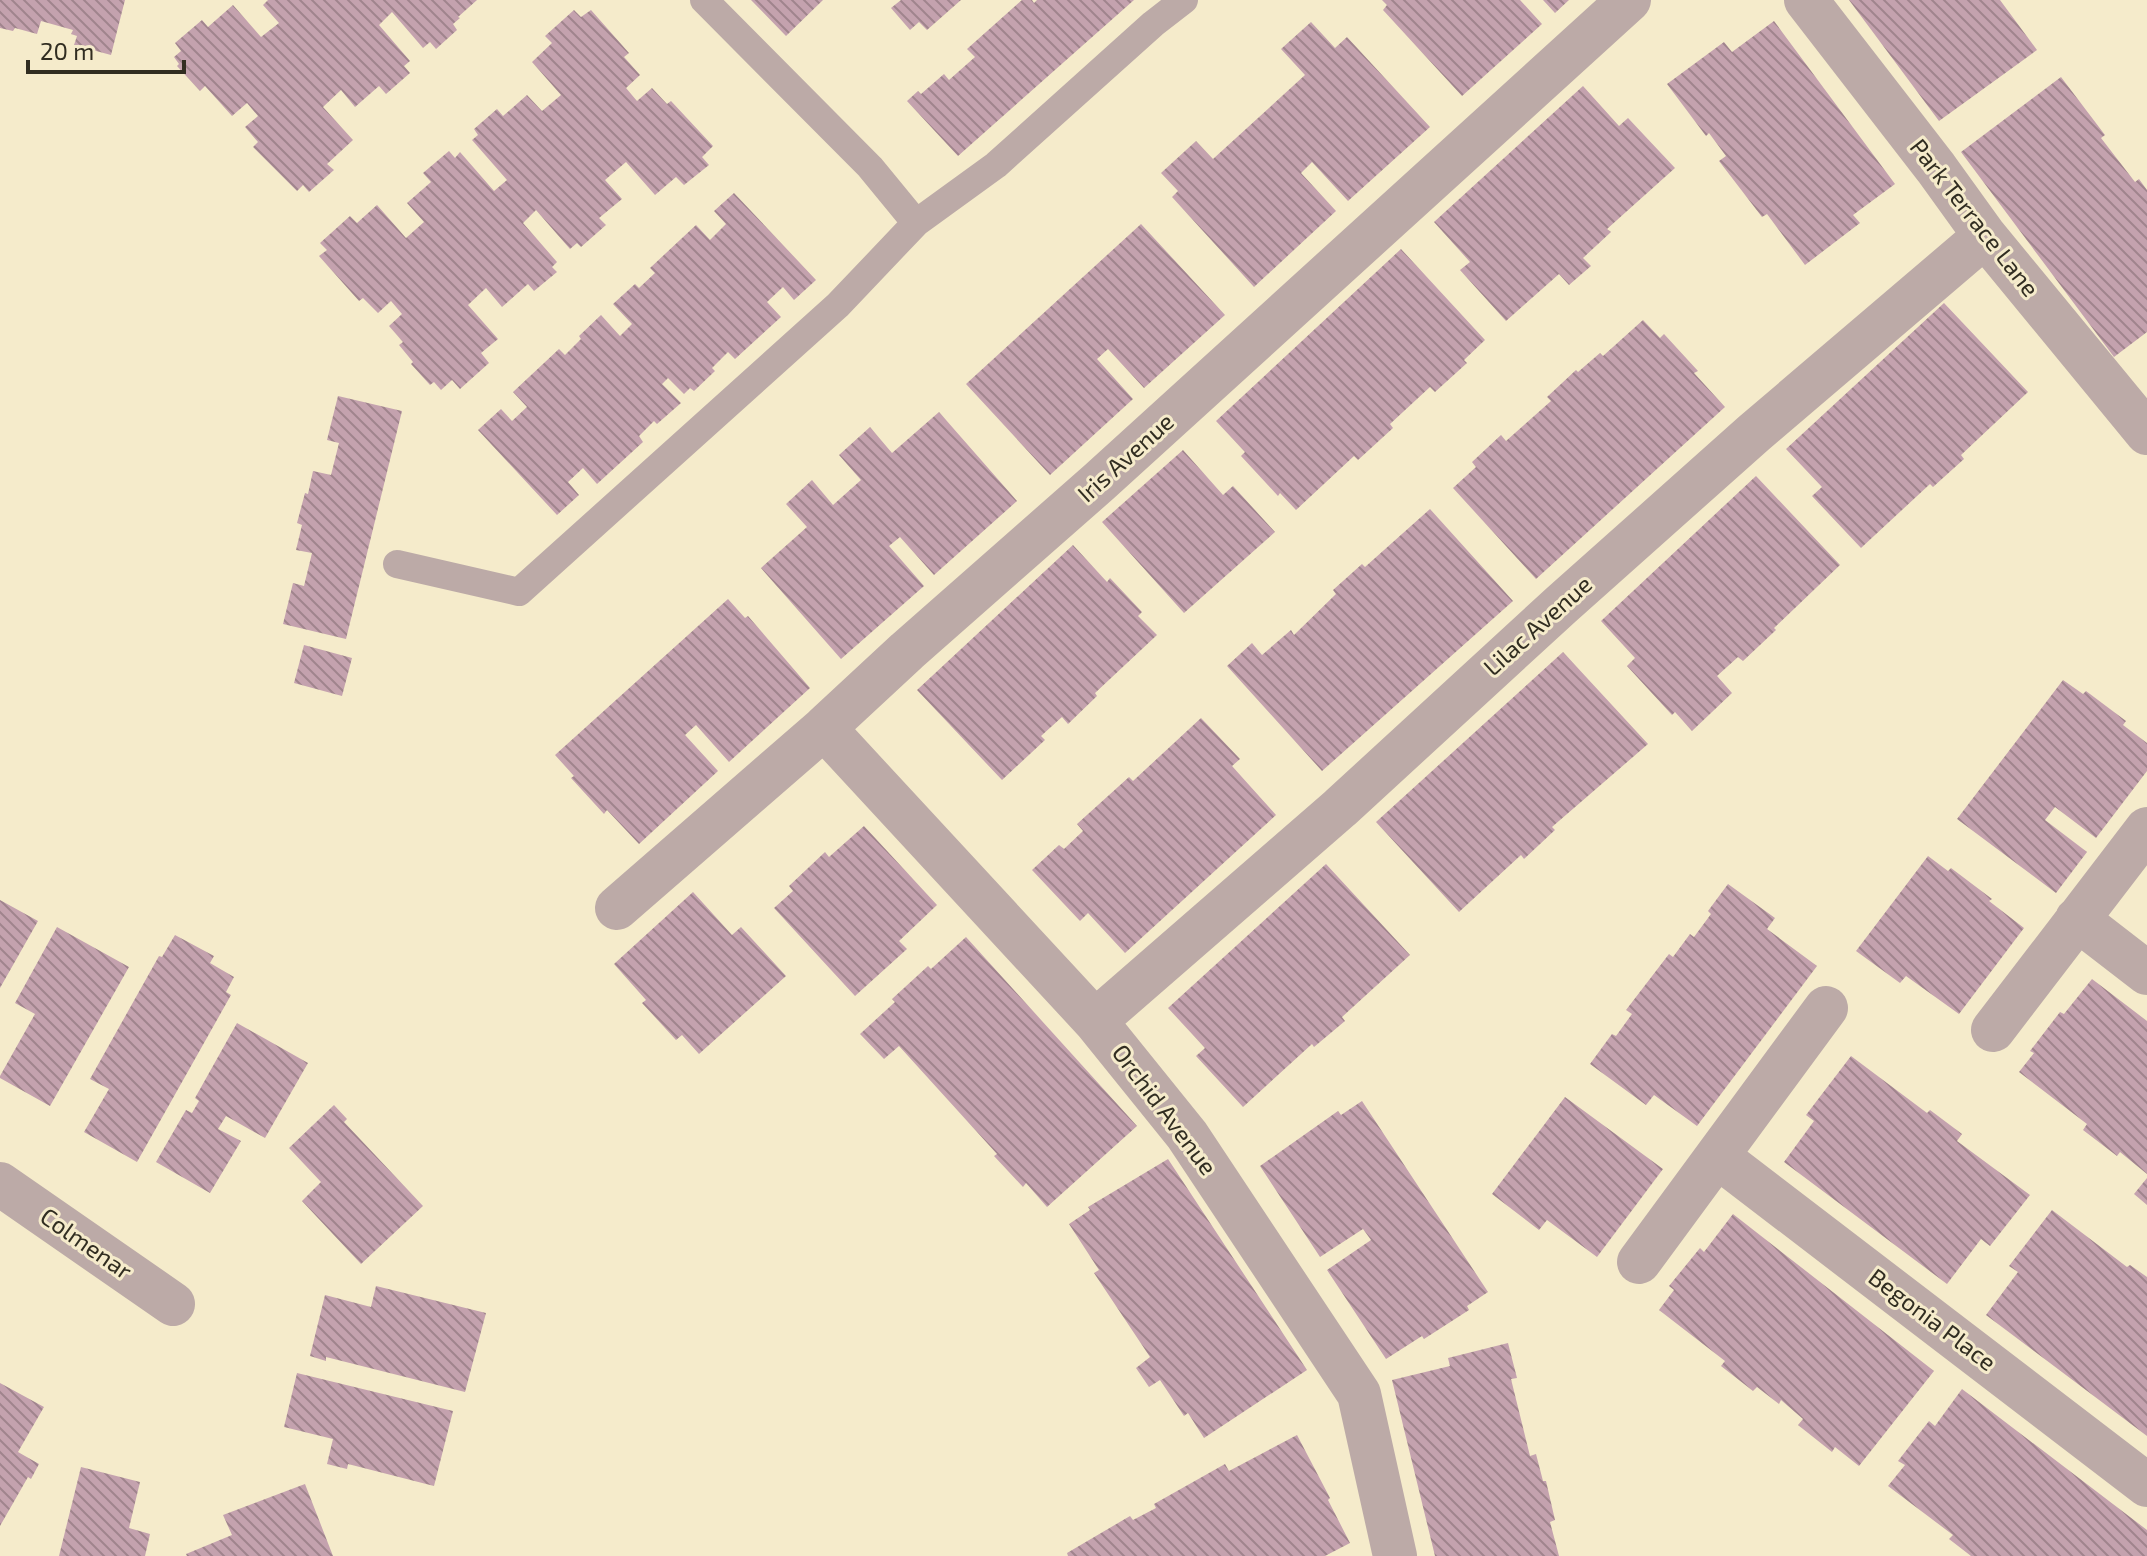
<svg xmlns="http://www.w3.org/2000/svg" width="2147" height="1556" font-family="'Exo 2',sans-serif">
	<defs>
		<pattern id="building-back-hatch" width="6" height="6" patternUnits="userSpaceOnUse" patternTransform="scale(2)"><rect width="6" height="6" fill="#c4a2ae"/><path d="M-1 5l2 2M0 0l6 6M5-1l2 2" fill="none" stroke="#a0848d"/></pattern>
	</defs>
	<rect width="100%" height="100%" fill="#f5ebcb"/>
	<path fill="url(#building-back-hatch)" d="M0,0H125L111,55L74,45L77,36L71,34L73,30L41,21L37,34L15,28L13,31L0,28Z
		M268,0H477L458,17L460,18L453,24L457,30L436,49L430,42L423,48L392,12L379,25L410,61L404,66L410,73L386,94L379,86L355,107L341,90L323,107L353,140L327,164L334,170L309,192L303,185L297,191L253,147L258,142L245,127L258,116L247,103L232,116L205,86L200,91L177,66L179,64L174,57L181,51L175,43L202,20L208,27L233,5L261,37L279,23L263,5Z
		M751,0H823L786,36Z
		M901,0H961L927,30L919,22L910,30L891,8Z
		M1022,0H1032L1034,3L1037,0H1134L958,156L907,101L918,91L921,94L944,74L949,80L975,57L967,49Z
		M1382,0H1520L1542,24L1462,96L1383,10L1387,5Z
		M1543,0H1569L1555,13Z
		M1849,0H2000L2037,50L1939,121Z
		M574,10L581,17L591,10L629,53L624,57L640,75L626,88L637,101L652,88L667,104L671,101L713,146L702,157L709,165L684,185L676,177L655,195L626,162L605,180L622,199L599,218L606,225L581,247L577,243L570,249L536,210L523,223L557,262L552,267L557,272L534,291L528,284L502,307L486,288L468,305L498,339L481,353L489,363L460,389L452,380L441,390L434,382L430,385L411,364L413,362L399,345L403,342L389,326L402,314L391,301L378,313L363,298L359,301L319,256L327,250L320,243L350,216L357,223L377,205L406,238L424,222L407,203L431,182L423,173L449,151L455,158L460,152L494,191L507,180L472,140L478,135L474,129L497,109L503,116L527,95L542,111L561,95L532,62L552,43L545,36Z
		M1774,21L1895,184L1853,215L1860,223L1805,265L1767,214L1762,217L1719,161L1726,156L1709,133L1706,136L1667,84L1724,42L1732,52Z
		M1311,22L1335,48L1347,37L1430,127L1348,201L1312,162L1301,173L1336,211L1254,287L1172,197L1178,191L1161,173L1196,141L1213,159L1305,75L1281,49Z
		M2061,77L2105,135L2101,138L2135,182L2139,179L2147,190V332L2114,357L1961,152Z
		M1583,86L1619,126L1628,118L1675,168L1607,229L1611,232L1583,258L1591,266L1569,285L1559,274L1506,321L1460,270L1470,262L1434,222Z
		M734,193L816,280L794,300L783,287L767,302L781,317L735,359L728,352L712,368L715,371L694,391L690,388L684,394L668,378L662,384L681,403L657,424L654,421L639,436L643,442L597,484L583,468L568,482L579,495L557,515L478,430L501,409L512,421L527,407L513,392L559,349L565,355L581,339L579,336L601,315L620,336L632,324L613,304L635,284L639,288L655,273L650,268L696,225L710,240L726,224L714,211Z
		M1141,224L1225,315L1144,388L1108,349L1097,359L1133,399L1050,475L966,384Z
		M1401,249L1485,340L1464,360L1467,363L1435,392L1430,387L1390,424L1393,428L1358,460L1354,456L1296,510L1280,493L1278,496L1241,456L1245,452L1216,421Z
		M1944,303L2028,392L1961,455L1964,459L1933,487L1930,484L1861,548L1812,496L1822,487L1786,449Z
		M1643,320L1660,338L1664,334L1698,371L1694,373L1725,407L1536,579L1453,488L1476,467L1472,462L1501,435L1506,441L1551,401L1547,397L1576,370L1578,372L1600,353L1603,356Z
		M338,396L402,411L346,639L283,624L293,583L304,586L312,553L296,550L302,525L297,523L305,493L308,494L313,471L331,475L339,443L327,440Z
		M939,412L1017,501L934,575L900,537L889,546L924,586L841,659L761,568L807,527L786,504L812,480L833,505L861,480L839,455L870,427L892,453Z
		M1183,450L1223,495L1233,486L1275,532L1184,613L1102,522Z
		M1756,476L1840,565L1774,628L1776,630L1743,661L1738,657L1717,676L1732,693L1692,731L1675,712L1672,715L1627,666L1635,658L1601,621Z
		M1430,509L1513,601L1322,771L1227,666L1252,643L1262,655L1291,630L1294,635L1336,594L1333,590L1362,564L1365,567Z
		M1073,545L1107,582L1110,578L1142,612L1138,616L1157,635L1095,693L1097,696L1068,724L1062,717L1041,736L1045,740L1002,780L917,690Z
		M728,599L745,618L748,616L810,688L729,762L696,725L685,735L718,771L639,844L607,810L604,814L571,778L574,776L555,755Z
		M304,645L352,658L342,696L294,683Z
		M1563,652L1648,744L1552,827L1555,830L1524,859L1521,855L1459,912L1376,822Z
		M2063,680L2083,694L2086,691L2126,721L2123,725L2147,743V771L2096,838L2055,807L2045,820L2087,852L2056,893L1957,819Z
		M1201,718L1240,759L1232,766L1276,815L1125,953L1088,913L1080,921L1032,870L1059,845L1064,849L1083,831L1077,824L1129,777L1133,781Z
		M864,826L937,905L899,941L907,949L855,996L774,908L793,891L789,886L825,852L829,857Z
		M1928,856L1948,871L1951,868L1992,899L1989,901L2024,928L1959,1014L1906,976L1900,983L1856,951Z
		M1326,864L1410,955L1342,1017L1345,1021L1314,1047L1312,1044L1243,1107L1196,1056L1205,1048L1168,1008Z
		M1728,884L1775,918L1767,929L1817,966L1697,1126L1654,1095L1646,1105L1590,1064L1612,1034L1616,1036L1632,1014L1626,1010L1669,954L1673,957L1690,934L1694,937L1711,914L1708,911Z
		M693,892L732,935L741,927L786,976L699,1054L682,1035L676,1040L642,1003L646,1000L614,964Z
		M0,900L38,921L0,988Z
		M57,927L129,967L50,1106L0,1078V1076L35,1014L15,1003Z
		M175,935L214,956L210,963L234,977L226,992L231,995L137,1162L84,1132L109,1089L90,1079L159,956L162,957Z
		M966,937L1137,1126L1047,1207L1026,1183L1023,1187L994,1156L997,1154L899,1046L884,1059L860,1034L895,1002L892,999L928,966L931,969Z
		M2092,979L2147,1021V1174L2120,1152L2117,1156L2083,1130L2087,1124L2019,1072L2034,1053L2030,1051L2060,1012L2064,1014Z
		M237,1023L308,1063L265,1138L226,1116L218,1129L241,1141L210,1193L156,1162L186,1110L192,1113L199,1101L195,1098Z
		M1851,1056L1927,1113L1930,1110L1962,1134L1957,1141L2030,1195L1990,1246L1981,1239L1947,1284L1784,1162L1814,1121L1806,1115Z
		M1565,1097L1663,1169L1597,1257L1547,1220L1539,1230L1492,1194Z
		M1362,1101L1488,1292L1467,1306L1469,1310L1424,1339L1422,1336L1386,1359L1327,1270L1371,1240L1363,1229L1320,1257L1260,1166L1338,1111L1341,1115Z
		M334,1105L347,1119L344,1122L423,1206L361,1264L302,1201L321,1182L289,1148Z
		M1168,1159L1307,1370L1204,1438L1188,1413L1184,1416L1160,1380L1149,1387L1136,1368L1150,1357L1094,1273L1099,1270L1069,1224L1090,1210L1088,1207Z
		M2147,1178V1205L2134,1194Z
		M2052,1210L2127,1267L2130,1265L2147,1277V1436L1986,1315L2018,1272L2009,1266Z
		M1733,1214L1934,1371L1859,1466L1835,1447L1832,1452L1798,1425L1803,1419L1781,1400L1779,1404L1757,1387L1753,1391L1721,1366L1725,1361L1659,1310L1674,1290L1669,1286L1700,1248L1704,1252Z
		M376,1286L486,1313L465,1392L326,1357V1361L310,1356L325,1295L371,1307Z
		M1508,1343L1517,1378L1511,1379L1530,1456L1536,1454L1543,1481H1546L1555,1520L1550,1522L1559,1556H1435L1392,1380L1450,1366L1448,1358Z
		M297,1373L453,1411L434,1486L348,1464L347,1469L327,1464L333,1439L284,1427Z
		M0,1383L44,1407L18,1452L39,1464L31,1479L28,1477L0,1526Z
		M1962,1389L2147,1530V1556H1971L1949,1539L1953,1535L1888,1486L1905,1465L1898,1461L1929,1421L1935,1426Z
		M1297,1435L1330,1498L1328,1500L1350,1543L1325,1556H1068L1067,1553L1130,1516L1133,1520L1156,1508L1154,1504L1225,1464L1229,1471Z
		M81,1467L140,1482L129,1528L150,1534L145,1556H59Z
		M305,1484L333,1556H187L186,1554L232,1535L223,1515Z"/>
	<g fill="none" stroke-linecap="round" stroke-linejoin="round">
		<path stroke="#bcaaa7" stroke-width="28" d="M704,0L870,167L916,223
			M397,564L519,592L838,305L916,223L996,165L1153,24L1184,0"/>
		<path stroke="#bcaaa7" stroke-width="44" d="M1806,0L1936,168L1985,236L2147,433
			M824,728L1095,1021L1187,1135L1359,1394L1395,1556
			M617,908L824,728L907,651L1099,482L1629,0
			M2077,919L2147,973
			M1095,1021L1340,808L1561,605L1754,433L1985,236
			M1993,1030L2147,829
			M1717,1156L2147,1485
			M0,1184L173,1304
			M1639,1262L1826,1008"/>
	</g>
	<g text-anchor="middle" stroke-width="6" stroke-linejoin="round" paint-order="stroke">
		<g font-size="24" fill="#312d21" stroke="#f5ebcb">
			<text transform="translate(1974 218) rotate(52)" y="8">Park Terrace Lane</text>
			<text transform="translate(1126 458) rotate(-42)" y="8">Iris Avenue</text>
			<text transform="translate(1538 626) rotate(-42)" y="8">Lilac Avenue</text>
			<text transform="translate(1164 1110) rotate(53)" y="8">Orchid Avenue</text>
			<text transform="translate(86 1244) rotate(35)" y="8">Colmenar</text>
			<text transform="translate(1932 1320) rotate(37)" y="8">Begonia Place</text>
		</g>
	</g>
	<path d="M28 60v12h156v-12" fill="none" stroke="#312d21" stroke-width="4"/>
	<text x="40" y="60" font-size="24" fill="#312d21" stroke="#f5ebcb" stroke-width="6" paint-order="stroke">20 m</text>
</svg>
